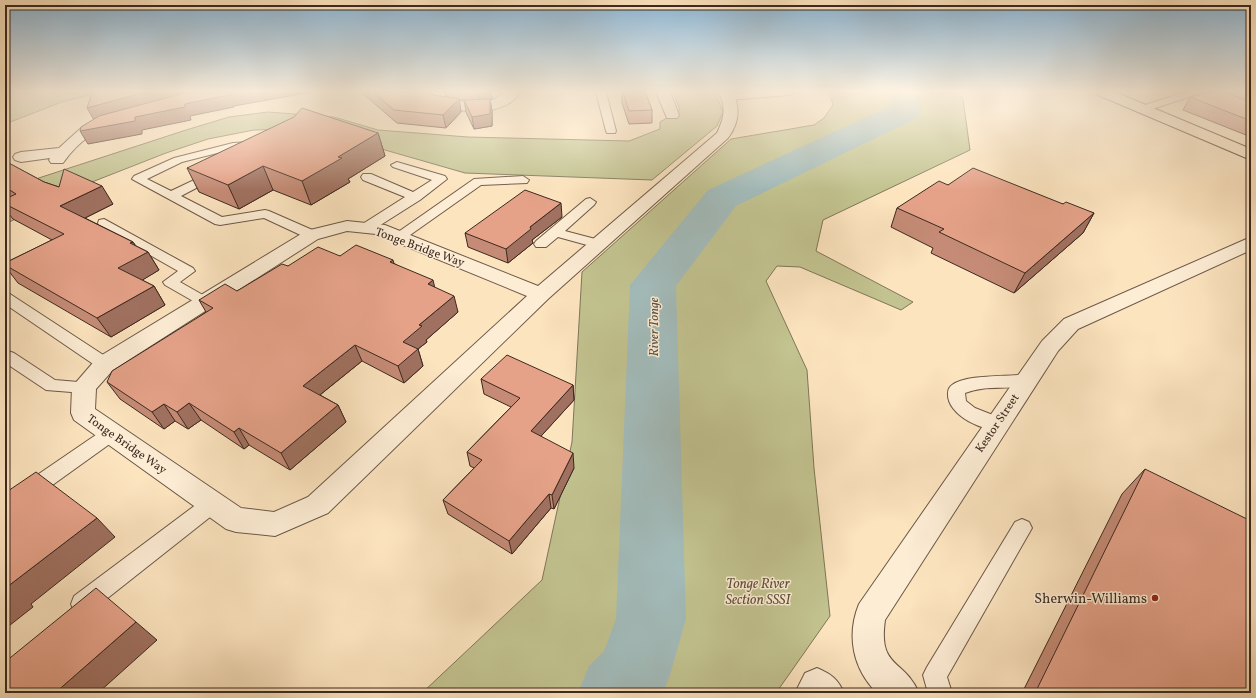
<svg xmlns="http://www.w3.org/2000/svg" width="1256" height="698" font-family="Vollkorn,serif">
	<rect width="100%" height="100%" fill="#fce4bf"/>
	<filter id="stains"><feTurbulence type="fractalNoise" baseFrequency=".005" numOctaves="4"/><feColorMatrix values="0 0 0 0 .2 0 0 0 0 .09 0 0 0 0 .02 0 0 0 .5 -.17"/></filter>
	<radialGradient id="worn" r=".72"><stop offset=".6" stop-color="#630" stop-opacity="0"/><stop offset="1" stop-color="#630" stop-opacity=".3"/></radialGradient>
	<path fill="#c2c390" stroke="#7f7658" d="M5,92H101L62,102L5,124Z
		M673,92H715L723,112L717,126L652,180L465,173L326,133L289,129L254,130L208,139L166,153L92,182L5,224V189L186,130L229,117L268,112L334,117L378,130L468,137L629,141L660,129V122L680,110Z
		M829,92H956L963,99L970,150L823,220L816,251L913,302L901,310L800,267L777,266L766,281L807,370L814,468L830,616L776,693H422L542,580L572,442L582,272L731,139L814,125L824,118L833,105Z"/>
	<g fill="none" stroke-linecap="round" stroke-linejoin="round">
		<path fill="#a3bcbb" fill-rule="evenodd" d="M887,92H917C923,101 923,109 917,118L736,206L676,286L686,619L670,675L663,693H578L589,666L604,651L616,619L630,285L708,190L890,106L891,98Z"/>
		<g stroke="#6c5847" stroke-width="2">
			<path id="lane" d="M596,92H606L616,131L615,133H607L606,131Z
				M752,92H795L790,95L728,100L723,97L728,94Z
				M1185,92H1205L1251,109V116L1195,95L1143,112L1138,109L1139,107Z
				M252,142L256,143L258,145L256,147L233,149L182,162L147,179L171,191L211,172H219L221,174L219,176L181,196L222,217L265,210L269,211L317,232L319,235L317,238H307L264,218L220,225L215,224L132,179L134,176L174,158L233,143Z
				M397,162L445,176L447,179L420,200L371,231H361L359,228L361,225L405,197L363,180L361,177L363,174H371L413,192L432,180L393,167L391,165Z
				M523,176L529,180L527,183L481,185L403,240H393L391,237L474,179Z
				M590,198L596,202L594,205L565,231L603,241L605,244L603,247L598,248L558,237L546,247H536L534,244L536,241L586,199Z
				M104,219L193,268L195,271L180,282L210,299L212,302L210,305L205,307L200,305L165,285L163,282L178,271L99,226L98,223L99,220Z
				M5,292L10,294L111,360L113,364L111,368L105,370L99,368L5,304Z
				M8,351L14,353L55,380L90,383L92,387L90,391L84,393L46,390L7,364L5,365V352Z
				M1027,374L1033,376L1035,380L1033,384C1011,391 986,384 965,393L966,401L975,408L1003,419L1006,424L1003,429C986,434 946,415 948,393C948,390 949,387 952,385C966,374 1008,377 1027,374Z
				M112,426L118,428L121,433L118,438L12,514L5,517V497L106,428Z
				M212,496L219,498L222,504L219,510L90,612L82,615L74,612L71,604L74,596L205,498Z
				M1022,519L1029,522L1032,528L947,677L952,693H928L923,675L927,667L1015,522Z"/>
		</g>
		<g stroke="#6c5847" stroke-width="2">
			<path id="street" d="M430,92H444L446,100L479,103L493,100L505,92H521C503,118 462,112 436,106L430,97Z
				M656,92H670L679,115L677,118H667Z
				M718,92H732C741,108 739,123 728,138L548,299L328,513L275,536L236,532L226,529L74,420L71,413L72,387L97,358L306,231L347,221L385,225L538,286L717,133C724,118 727,107 718,92ZM347,231L376,234L527,296L308,497L274,512L241,508L95,409L96,389L113,370L318,239Z
				M108,118L113,119L115,122C111,129 97,131 90,136C79,143 70,153 63,163H51L49,160L50,158L21,162L15,160L13,157L15,154L21,152L59,148L80,129Z
				M1251,237V250L1078,329L1058,351L885,620C878,669 904,658 919,693H877C853,669 846,636 859,604L1042,341L1064,319Z
				M817,668C831,674 838,679 844,693H795L805,673Z"/>
		</g>
		<g stroke="#3c291f" stroke-width="2">
			<path id="primary" d="M1096,92H1115L1251,149V160L1098,95Z"/>
		</g>
		<use href="#lane" fill="#fdedd5" fill-rule="evenodd"/>
		<use href="#street" fill="#fdedd5" fill-rule="evenodd"/>
		<use href="#primary" fill="#fce4bf" fill-rule="evenodd"/>
	</g>
	<path fill="#c58b76" stroke="#3c291f" d="M361,92H431L433,95L447,97L445,92H491L492,99H490L492,111V126L474,129L466,112L464,100H459L461,112L446,128L397,123Z
		M622,92H645L652,110V123L629,124L622,103Z
		M1207,92H1251V128H1250L1246,135L1183,110L1190,97Z
		M378,133L385,156L348,179L350,182L311,205L273,190L239,209L199,192L187,168Z
		M5,161L44,182L59,187L113,204L85,218L133,242L136,246L148,252L159,270L142,280L154,286L165,305L111,337L18,283L5,266V263L52,240L13,219L5,209V199L6,198H5Z
		M948,185L1063,204L1094,213L1083,233L1014,293L931,253L933,248L891,227L897,208Z
		M562,217L532,240L533,243L508,263L468,247L465,233Z
		M340,256L395,264L435,287L458,312L426,340L427,342L418,349L423,366L404,383L362,361L320,395L338,405L346,422L290,470L249,445L244,449L201,420L188,429L175,421L164,429L120,399L107,382L206,312L199,300L237,291L288,266Z
		M481,379L573,385L574,400L541,436L574,468L554,509L551,508L512,554L448,514L443,500L474,468L470,466L467,452L511,407L484,394Z
		M1145,469L1251,693H1022L1122,494Z"/>
	<path fill="#a07160" stroke="#3c291f" d="M145,92H195L94,120L87,108Z
		M235,92H312L234,106V107L190,116L191,120L142,130V134L88,144L80,131L185,104Z
		M477,92H491L492,99H490L492,111V126L474,129L472,117L479,101Z
		M459,99L461,112L446,128L443,115Z
		M378,133L385,156L348,179L350,182L311,205L302,181L338,157Z
		M263,166L273,190L239,209L228,185Z
		M102,186L113,204L73,224L60,206Z
		M561,203L562,217L532,240L533,243L508,263L506,249L530,227Z
		M1094,213L1083,233L1014,293L1025,273Z
		M133,242L141,255L148,252L159,270L131,287L118,268L130,243Z
		M393,260L398,276L390,262Z
		M433,280L437,297L428,284Z
		M154,286L165,305L111,337L97,318Z
		M454,296L458,312L426,340L427,342L418,349L423,366L404,383L398,366L403,342L419,325Z
		M355,345L362,361L311,402L303,386Z
		M573,385L574,400L533,445L531,431Z
		M189,403L201,420L188,429L177,412Z
		M164,404L175,421L164,429L152,412Z
		M338,405L346,422L290,470L281,453Z
		M239,428L249,445L244,449L234,432Z
		M573,453L574,468L554,509L552,495Z
		M549,494L551,508L512,554L509,541Z
		M97,518L115,537L31,604L33,607L5,629V593L7,587Z
		M136,622L157,640L98,693H55Z"/>
	<path fill="#e5a289" stroke="#3c291f" d="M96,92H145L87,108L92,93Z
		M188,92H235L229,93V95L185,104V107L135,117V121L80,131L81,127L99,116Z
		M373,92H431L433,95L459,99L443,115L394,110Z
		M623,92H645L652,110L629,111Z
		M1208,92H1223L1251,102V121L1190,97Z
		M490,99V114L472,117L464,100Z
		M302,108L378,133L338,157L342,158L302,181L263,166L228,185L187,168L294,117Z
		M5,161L44,182L59,187L64,169L102,186L60,206L133,242L130,243L148,252L118,268L154,286L97,318L5,265V263L64,234L5,204V199L16,194L5,187Z
		M973,168L1063,204L1066,202L1094,213L1025,273L939,232L944,229L897,208L939,181L948,185Z
		M525,190L561,203L530,227L531,229L506,249L465,233Z
		M356,245L393,260L390,262L433,280L428,284L454,296L419,325L422,326L403,342L418,349L398,366L355,345L303,386L338,405L281,453L239,428L234,432L189,403L177,412L164,404L152,412L107,382L112,371L213,308L199,300L225,284L237,291L282,264L288,266L318,247L340,256Z
		M507,355L573,385L531,431L573,453L552,495L549,494L509,541L443,500L482,460L467,452L520,398L481,379Z
		M1145,469L1251,521V693H1035Z
		M36,472L97,518L7,587L10,589L5,593V493Z
		M96,588L136,622L55,693H5V662Z"/>
	<linearGradient id="sky" x2="0" y2="1"><stop stop-color="#8cb7d6"/><stop offset="0.48" stop-color="#fef3e2"/><stop offset="1" stop-color="#fef3e2" stop-opacity="0"/></linearGradient>
	<rect width="1256" height="190" fill="url(#sky)"/>
	<circle fill="#8f2418" stroke="#fdedd5" stroke-width="1.5" cx="1155" cy="598" r="4"/>
	<g text-anchor="middle" stroke-width="3" stroke-linejoin="round" paint-order="stroke">
		<g font-size="12" fill="#3c291f" stroke="#fdedd5">
			<text transform="translate(420 247) rotate(20)" y="4">Tonge Bridge Way</text>
			<text transform="translate(997 423) rotate(-56)" y="4">Kestor Street</text>
			<text transform="translate(127 444) rotate(35)" y="4">Tonge Bridge Way</text>
		</g>
		<g font-size="13" font-style="italic" fill="#564e46" stroke="#fdedd5">
			<text transform="translate(653 327) rotate(-90)" y="5">River Tonge</text>
		</g>
		<g font-size="14" font-style="italic" fill="#5e503b" stroke="#fdedd5">
			<text x="758" y="588">Tonge River<tspan x="758" dy="16">Section SSSI</tspan></text>
		</g>
		<g font-size="14" fill="#3c291f" stroke="#fdedd5" text-anchor="end">
			<text x="1147" y="603">Sherwin-Williams</text>
		</g>
	</g>
	<rect width="1256" height="698" fill="none" stroke="#fce4bf" stroke-width="20"/>
	<rect x="6" y="6" width="1244" height="686" fill="none" stroke="#3c291f" stroke-width="2"/>
	<rect x="10" y="10" width="1236" height="678" fill="none" stroke="#3c291f"/>
	<rect width="100%" height="100%" filter="url(#stains)"/>
	<rect width="100%" height="100%" fill="url(#worn)"/>
</svg>
